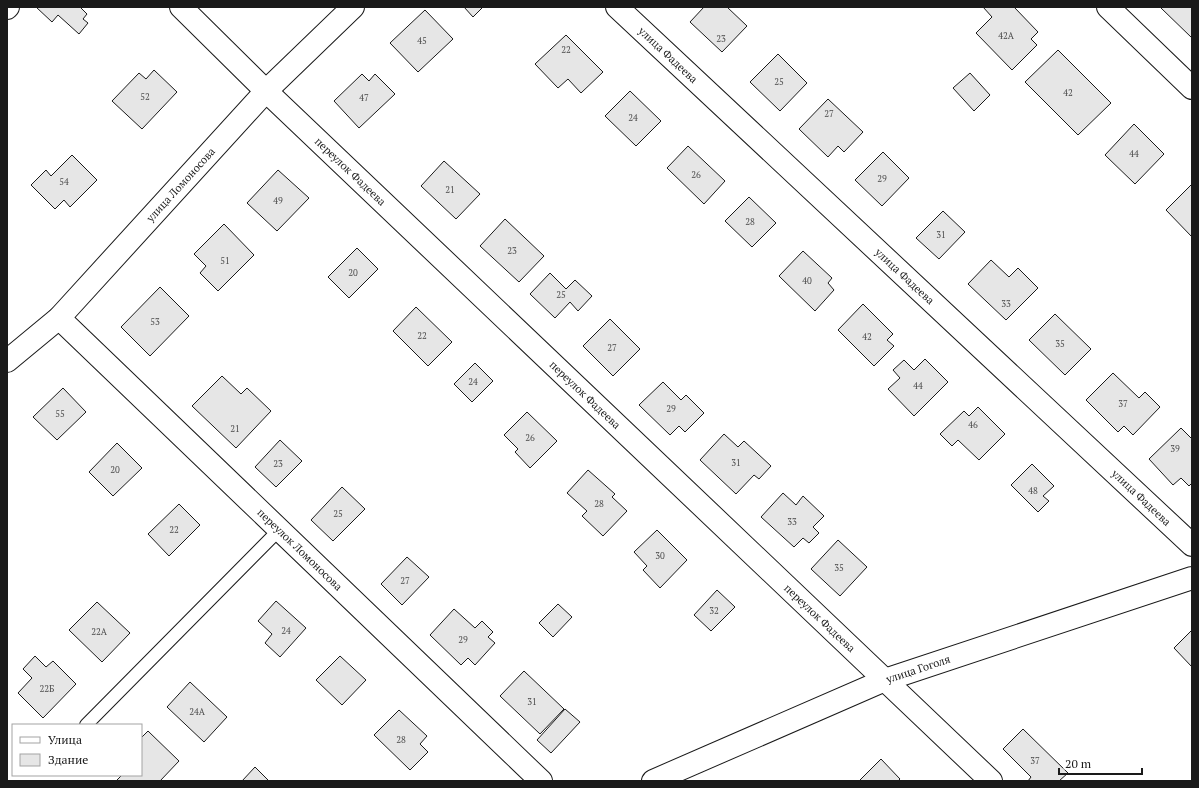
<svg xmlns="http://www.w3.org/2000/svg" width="1199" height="788" font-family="'PT Serif',serif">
	<rect width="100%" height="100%" fill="#fff"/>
	<path fill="#e6e6e6" stroke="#1a1a1a" d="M36,7H82L81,8L87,14L83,19L88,23L79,34L58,15L52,22Z
		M464,7H483L473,17Z
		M704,7H727L747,26L722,52L690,22Z
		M983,7H1014L1038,32L1031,39L1037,45L1012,70L976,33L992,17Z
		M1162,7H1192V38L1161,8Z
		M425,10L453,39L418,72L390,43Z
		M566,35L603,72L581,93L568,79L558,88L535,64Z
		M1058,50L1111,103L1078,135L1025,82Z
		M778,54L807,83L780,111L750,82Z
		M154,70L177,92L142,129L112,101L139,73L146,79Z
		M970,73L990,95L974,111L953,88Z
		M362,74L369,81L375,74L395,94L359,128L334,101Z
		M630,91L661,121L636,146L605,116Z
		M828,99L863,132L844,152L838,146L828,157L799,129Z
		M1134,124L1164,154L1135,184L1105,155Z
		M688,146L725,181L704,204L667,168Z
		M883,152L909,178L882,206L855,180Z
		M72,155L97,180L70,207L64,200L55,209L31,185L46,170L51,176Z
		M444,161L480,194L456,219L421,186Z
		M278,170L309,198L277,231L247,203Z
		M1192,184V237L1166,210Z
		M749,197L776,223L752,247L725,221Z
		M943,211L965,232L939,259L916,238Z
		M505,219L544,256L519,282L480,246Z
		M224,224L254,255L218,291L200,273L206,266L194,254Z
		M357,248L378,269L349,298L328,277Z
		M803,251L832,278L828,283L834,290L815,311L779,276Z
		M991,260L1009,277L1018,268L1038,288L1006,320L968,284Z
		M550,273L566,289L575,280L592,296L578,311L570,302L555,318L530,294Z
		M160,287L189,316L150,356L121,327Z
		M863,304L893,334L887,340L894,346L874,366L838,330Z
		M416,307L452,342L428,366L393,331Z
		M1055,314L1091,349L1065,375L1029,340Z
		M610,319L640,349L613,376L583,346Z
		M925,359L948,382L914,416L888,389L900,378L893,370L904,360L914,370Z
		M475,363L493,381L472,402L454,384Z
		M1113,373L1139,398L1145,392L1160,407L1133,435L1124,426L1118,432L1086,400Z
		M222,376L241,394L247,388L271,411L236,448L192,406Z
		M663,382L681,400L686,395L704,413L685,432L679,426L670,435L639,405Z
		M63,388L86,412L57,440L33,417Z
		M978,407L1005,434L979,460L958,440L952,446L940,434L964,411L969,416Z
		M527,412L557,441L530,468L515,452L518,449L504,435Z
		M1181,428L1192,439V483L1189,486L1181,478L1173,485L1149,459Z
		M724,434L738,447L744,441L771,466L759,479L754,475L736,494L700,460Z
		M280,440L302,461L276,487L255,467Z
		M117,443L142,468L113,496L89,472Z
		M1032,464L1054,486L1043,496L1049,501L1038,512L1011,485Z
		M588,470L615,494L612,497L627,511L603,536L582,516L587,511L567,493Z
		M342,487L365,509L333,541L311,520Z
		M783,493L796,505L803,496L824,516L813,527L819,533L809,543L803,538L794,547L761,517Z
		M179,504L200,525L169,556L148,534Z
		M657,530L687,560L660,588L643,570L647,566L634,552Z
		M838,540L867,567L840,596L811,569Z
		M407,557L429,577L402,605L381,584Z
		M717,590L735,607L711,631L694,615Z
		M276,601L306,628L280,657L265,643L272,634L258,621Z
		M97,602L130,633L102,662L69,630Z
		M558,604L572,617L553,637L539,623Z
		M454,609L475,628L482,621L493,632L488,637L495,643L475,665L468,658L461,665L430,635Z
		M1192,630V667L1174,648Z
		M35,656L46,667L53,661L76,684L43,718L18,693L32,678L23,669Z
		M340,656L366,680L342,705L316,680Z
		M524,671L564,709L540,734L500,696Z
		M190,682L227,717L204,742L167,707Z
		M565,709L580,722L551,753L537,740Z
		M399,710L427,736L420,744L428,752L410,770L374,735Z
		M1023,729L1068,773L1059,781H1028L1031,777L1003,749Z
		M148,731L179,761L160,781H116L122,775H141V738Z
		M881,759L900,779L898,781H859Z
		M255,767L269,781H242Z"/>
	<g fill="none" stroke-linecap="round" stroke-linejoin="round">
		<g stroke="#1a1a1a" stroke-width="14">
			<path id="lane" d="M86,725L279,530"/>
		</g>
		<g stroke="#1a1a1a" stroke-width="24">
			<g id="street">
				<path id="s1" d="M181,7L266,91L991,781"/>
				<path id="s2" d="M617,7L1192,545"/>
				<path d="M1108,7L1192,88"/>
				<path d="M7,8L8,7"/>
				<path id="s3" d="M59,318L541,781"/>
				<path id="s4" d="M7,361L59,318L266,91L353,7"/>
				<path id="s5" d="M653,781L885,680L1192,578"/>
			</g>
		</g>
		<use href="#lane" stroke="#fff" stroke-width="12"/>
		<use href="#street" stroke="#fff" stroke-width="22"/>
	</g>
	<g text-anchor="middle" stroke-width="3" stroke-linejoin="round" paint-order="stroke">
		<g font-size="9" fill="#4d4d4d">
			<text x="1006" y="39">42А</text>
			<text x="721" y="42">23</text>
			<text x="422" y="44">45</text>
			<text x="566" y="53">22</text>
			<text x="779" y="85">25</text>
			<text x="1068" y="96">42</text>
			<text x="145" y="100">52</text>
			<text x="364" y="101">47</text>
			<text x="829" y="117">27</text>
			<text x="633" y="121">24</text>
			<text x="1134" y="157">44</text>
			<text x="696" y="178">26</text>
			<text x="882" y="182">29</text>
			<text x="64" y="185">54</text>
			<text x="450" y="193">21</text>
			<text x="278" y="204">49</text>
			<text x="750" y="225">28</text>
			<text x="941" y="238">31</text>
			<text x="512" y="254">23</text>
			<text x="225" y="264">51</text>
			<text x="353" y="276">20</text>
			<text x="807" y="284">40</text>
			<text x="561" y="298">25</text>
			<text x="1006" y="307">33</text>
			<text x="155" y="325">53</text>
			<text x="422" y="339">22</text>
			<text x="867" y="340">42</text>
			<text x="1060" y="347">35</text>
			<text x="612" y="351">27</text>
			<text x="473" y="385">24</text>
			<text x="918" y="389">44</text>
			<text x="1123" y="407">37</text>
			<text x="671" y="412">29</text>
			<text x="60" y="417">55</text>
			<text x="973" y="428">46</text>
			<text x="235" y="432">21</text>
			<text x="530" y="441">26</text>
			<text x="1175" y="452">39</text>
			<text x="736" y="466">31</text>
			<text x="278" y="467">23</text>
			<text x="115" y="473">20</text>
			<text x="1033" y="494">48</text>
			<text x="599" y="507">28</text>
			<text x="338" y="517">25</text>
			<text x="792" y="525">33</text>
			<text x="174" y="533">22</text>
			<text x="660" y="559">30</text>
			<text x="839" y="571">35</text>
			<text x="405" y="584">27</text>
			<text x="714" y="614">32</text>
			<text x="286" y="634">24</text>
			<text x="99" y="635">22А</text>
			<text x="463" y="643">29</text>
			<text x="47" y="692">22Б</text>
			<text x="532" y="705">31</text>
			<text x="197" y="715">24А</text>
			<text x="401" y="743">28</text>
			<text x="1035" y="764">37</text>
		</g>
		<g font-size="11" fill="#1a1a1a" stroke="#fff">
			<text dy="4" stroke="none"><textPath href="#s2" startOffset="70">улица Фадеева</textPath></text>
			<text dy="4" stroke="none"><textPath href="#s1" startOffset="236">переулок Фадеева</textPath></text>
			<text dy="4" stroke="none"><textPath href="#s4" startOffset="248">улица Ломоносова</textPath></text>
			<text dy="4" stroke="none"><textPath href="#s2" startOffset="394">улица Фадеева</textPath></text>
			<text dy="4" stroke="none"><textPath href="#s1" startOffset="560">переулок Фадеева</textPath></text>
			<text dy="4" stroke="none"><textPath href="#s2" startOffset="718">улица Фадеева</textPath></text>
			<text dy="4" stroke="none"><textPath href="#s3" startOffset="334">переулок Ломоносова</textPath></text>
			<text dy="4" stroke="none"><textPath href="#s1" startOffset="884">переулок Фадеева</textPath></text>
			<text dy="4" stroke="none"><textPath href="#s5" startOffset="288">улица Гоголя</textPath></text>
		</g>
	</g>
	<rect width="1199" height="788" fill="none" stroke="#1a1a1a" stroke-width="16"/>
	<rect x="12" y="724" width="130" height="52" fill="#ffffff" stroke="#a3a3a3"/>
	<rect x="20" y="737" width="20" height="6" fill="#ffffff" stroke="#a3a3a3"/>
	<text x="48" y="744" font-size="12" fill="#1a1a1a">Улица</text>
	<rect x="20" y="754" width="20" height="12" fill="#e6e6e6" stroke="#a3a3a3"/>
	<text x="48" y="764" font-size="12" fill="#1a1a1a">Здание</text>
	<path d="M1059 768v6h83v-6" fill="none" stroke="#1a1a1a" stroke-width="2"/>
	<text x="1065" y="768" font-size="12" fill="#1a1a1a" stroke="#ffffff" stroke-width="3" paint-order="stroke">20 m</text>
</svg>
